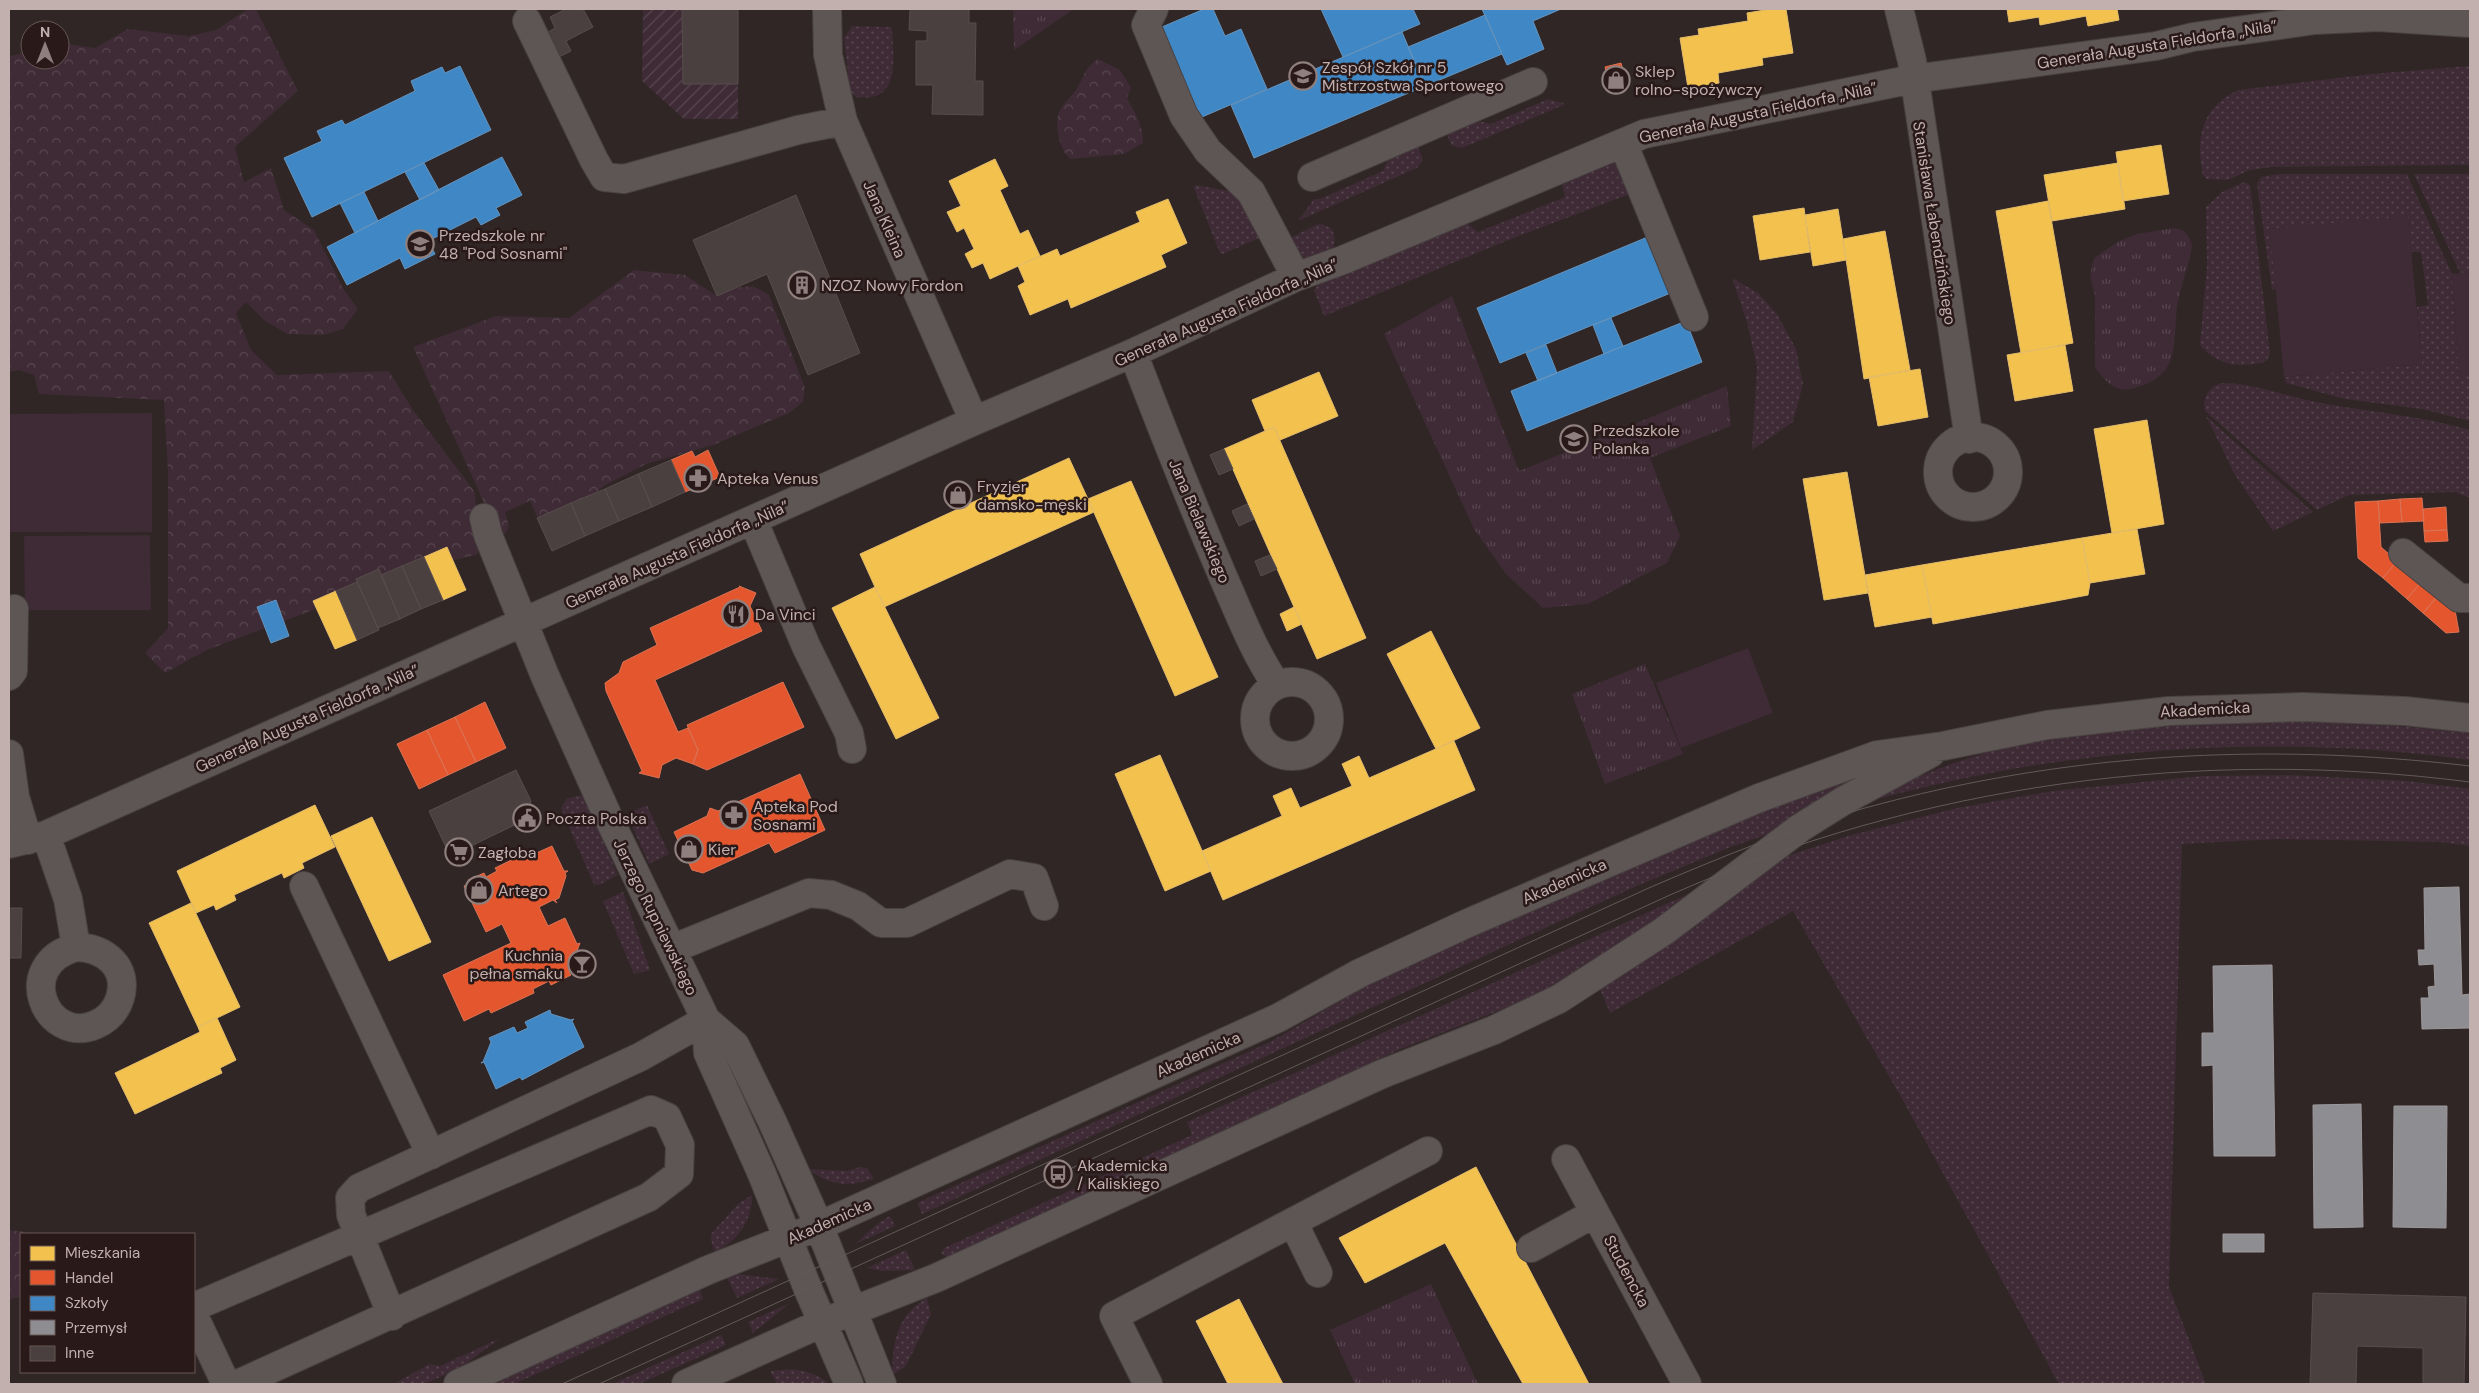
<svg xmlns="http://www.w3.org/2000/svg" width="2479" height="1393" font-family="'DM Sans',sans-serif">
	<defs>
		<pattern id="grass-dots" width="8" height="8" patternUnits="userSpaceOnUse" patternTransform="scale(1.25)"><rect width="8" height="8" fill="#3e2b35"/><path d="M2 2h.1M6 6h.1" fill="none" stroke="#584750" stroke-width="1.8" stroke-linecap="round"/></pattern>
		<pattern id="forest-crowns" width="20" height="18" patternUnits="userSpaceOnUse" patternTransform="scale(1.25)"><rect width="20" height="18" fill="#3e2b35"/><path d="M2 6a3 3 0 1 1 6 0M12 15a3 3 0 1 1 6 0" fill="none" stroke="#584750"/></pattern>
		<pattern id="park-tufts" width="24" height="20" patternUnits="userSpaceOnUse" patternTransform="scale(1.25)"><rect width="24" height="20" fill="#3e2b35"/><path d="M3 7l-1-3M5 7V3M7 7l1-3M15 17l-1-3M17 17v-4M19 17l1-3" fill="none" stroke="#584750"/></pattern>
		<pattern id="garden-furrows" width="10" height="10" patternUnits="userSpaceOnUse" patternTransform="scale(1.25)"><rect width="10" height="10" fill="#3e2b35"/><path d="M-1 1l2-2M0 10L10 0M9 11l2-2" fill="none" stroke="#584750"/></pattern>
	</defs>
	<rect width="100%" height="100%" fill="#302625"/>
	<path fill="url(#grass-dots)" d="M852,26L892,27C893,57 902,104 856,97L850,91L844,38Z
		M2470,66V165L2271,167L2250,170L2228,180L2206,179L2203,175C2195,138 2202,107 2238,90L2371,74Z
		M1548,99L1566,104L1462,148L1451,145L1446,132L1465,118L1491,124Z
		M1418,146L1423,160L1417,168L1298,221L1314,199H1320L1383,171L1393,148Z
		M1613,157L1625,166L1635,192L1511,239L1324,316L1314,290L1319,283L1467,223L1478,232L1565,197L1562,185L1565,176Z
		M2278,174H2407L2452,274L2459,376H2470V421L2421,409L2345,399L2286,383L2284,377L2422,364L2417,307L2428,305L2421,252H2411L2408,217L2271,229L2276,289L2272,290L2257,184L2261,177Z
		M2414,174H2470V272L2460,273Z
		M2244,182L2250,185L2270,353L2267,361C2242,369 2217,366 2200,345L2207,265L2206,207L2222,192Z
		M1195,185L1241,193L1269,234L1223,254L1220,253L1194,188Z
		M1318,224C1332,224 1338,235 1333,248L1308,261L1297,257L1289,242L1294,236Z
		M1732,278L1758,293L1777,314L1796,349L1803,384L1793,422L1752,450L1757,367L1747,322Z
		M2222,383C2253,383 2285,396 2316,402C2367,412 2420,415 2470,430V498L2455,492L2349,495L2317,510L2205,411C2202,398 2209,386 2222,383Z
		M2206,416L2313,512L2273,531L2235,475Z
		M2280,721L2389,725L2470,733V760C2267,732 2060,748 1863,803C1906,781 1950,762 1997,750C2086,726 2187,723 2280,721Z
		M1879,765L1783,829L1733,846L1639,885L922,1214L917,1203L1270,1042L1373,982L1635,863Z
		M2289,775L2407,781L2470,789V846L2440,842L2278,839L2182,844L2169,1287L2206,1384H2059L1901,1097L1793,911L1610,1013L1599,987L1778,859L1848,836L1957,808L2053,791L2202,776Z
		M582,795L618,875L599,885H594L561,808L566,799Z
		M647,805L669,854L649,864L628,817V813Z
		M1710,884L1588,969L1526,1000L1403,1048L947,1257L941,1254L944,1248L1192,1135L1187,1122Z
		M623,892L650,970L634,974L603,901Z
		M860,1167L867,1168L874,1179C851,1187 828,1186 809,1169L847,1171Z
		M752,1195C752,1221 738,1241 715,1252L711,1240V1234L738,1204Z
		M890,1216L895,1226L855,1244L878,1223Z
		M906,1250L915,1270L882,1271L867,1268Z
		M736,1274L779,1279L737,1298L727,1277Z
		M700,1289L703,1299L514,1384H492Z
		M927,1298L931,1314L906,1366L893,1375C891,1343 898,1314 927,1298Z
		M790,1303L753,1333L748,1322Z
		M721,1335L726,1345L639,1384H612Z
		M500,1338L461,1368L424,1384H394L429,1364L440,1366Z
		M791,1369C807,1371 818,1374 829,1384H777L770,1371Z"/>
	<path fill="url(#forest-crowns)" d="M248,9H256L298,91L235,147L244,182L271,168L284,210L314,230L344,290L358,309L343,329L324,335L287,334L265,321L246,302L236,313L251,350L277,375L389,371L413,410L475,492L478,554L380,579L313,610L207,650L165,673L145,653L168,628V473L164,400L39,394L34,375L19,370L9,372V56L19,54L30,47V60H60V43L95,48L128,29L189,36L216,30Z
		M1098,59L1120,70L1131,88L1127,98C1134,111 1144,127 1143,143L1124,154L1070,159C1060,150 1055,129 1058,115C1061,105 1070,98 1076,90C1085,76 1083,69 1098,59Z
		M634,270L685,275L717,296L733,288L753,286L769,295L805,388L803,402L789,413L713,445L646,464L604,486L581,504L538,519L530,501L505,512L509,526L505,534L496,529L413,347L496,316L569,318Z
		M9,1230L27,1232L30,1234H21V1296L9,1300Z"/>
	<path fill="url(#park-tufts)" d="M1013,9H1074L1014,50Z
		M2174,228C2186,230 2188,234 2192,245C2190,264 2182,282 2178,301C2171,342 2185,376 2131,389C2116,393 2102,379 2095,367V296L2090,275L2094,258L2119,241L2137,234Z
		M1452,296L1519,471L1727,386L1731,426L1650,458L1680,536L1667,563L1588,604L1543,608L1506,574L1474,529L1384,334Z
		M1645,664L1683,754L1605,784L1572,694Z
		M1431,1284L1478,1384H1355L1330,1330Z"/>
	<path fill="url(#garden-furrows)" d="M643,9H682L683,84H738V119H684L642,81Z"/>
	<path fill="#3e2b35" d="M2408,216L2422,364L2284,377L2270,229Z
		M2470,272V376L2459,377L2452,274Z
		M152,413V532H9V414Z
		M150,535L151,610H25L24,536Z
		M1748,648L1773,713L1681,748L1656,683Z"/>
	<path fill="#f2c14e" stroke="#e4bc6b" d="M1771,9H1786L1793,53L1762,58L1763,65L1718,73L1719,83L1688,88L1680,38L1699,35L1698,29L1748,21L1747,13Z
		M2007,9H2117L2119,20L2088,26L2086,16L2040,25L2039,17L2009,22Z
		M2161,145L2169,194L2123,201L2116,152Z
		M995,159L1008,186L1000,190L1020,234L1028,230L1040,256L990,279L983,263L972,268L965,254L974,249L964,228L957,232L947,212L961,206L949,181Z
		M2118,163L2125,209L2052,221L2044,175Z
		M1168,199L1187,243L1161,255L1166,267L1071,308L1068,299L1030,315L1018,286L1025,282L1018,266L1057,249L1060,256L1140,222L1136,212Z
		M2048,201L2073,343L2021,353L1996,211Z
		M1804,208L1810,252L1760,260L1753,216Z
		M1838,209L1846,260L1813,266L1805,215Z
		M1885,231L1910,370L1864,379L1843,239Z
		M2065,345L2073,391L2015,401L2007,355Z
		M1920,369L1928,417L1878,426L1869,377Z
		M1319,372L1338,416L1280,440L1274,427L1265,431L1252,400Z
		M2147,420L2164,524L2112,533L2094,429Z
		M1274,427L1366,638L1317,659L1224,449Z
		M1069,458L1094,512L884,607L860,554Z
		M1847,472L1868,593L1824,600L1803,479Z
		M1131,481L1218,677L1175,696L1088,499Z
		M2137,529L2145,574L2090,583L2082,538Z
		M2082,538L2090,583L2088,595L1933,624L1922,565Z
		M447,547L466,590L443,600L424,557Z
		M1922,565L1932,617L1875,627L1865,575Z
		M875,587L939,718L896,739L832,608Z
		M336,591L357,640L335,649L313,601Z
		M1294,607L1302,624L1287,631L1280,614Z
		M1431,631L1480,728L1436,749L1387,654Z
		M1454,741L1475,790L1223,900L1202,851L1282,816L1273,796L1291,788L1300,808L1352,786L1342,764L1359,756L1369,778Z
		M1160,755L1211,871L1165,891L1115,774Z
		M315,805L335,847L302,863L304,868L284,878L282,873L234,895L236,900L216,910L214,905L196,913L177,871Z
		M372,817L431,942L389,961L331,836Z
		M191,903L240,1007L198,1027L149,923Z
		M217,1018L236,1060L220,1068L222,1073L135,1114L115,1073L200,1032L198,1027Z
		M1476,1167L1589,1384H1523L1445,1243L1365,1283L1339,1238Z
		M1239,1299L1283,1384H1228L1196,1321Z"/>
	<path fill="#e4572e" stroke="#da7254" d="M1621,63L1627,85L1610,89L1605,67Z
		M708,450L720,477L685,492L671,460L692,451L695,457Z
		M2422,498L2424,521L2402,522L2400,499Z
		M2400,499L2402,522L2380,523L2378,501Z
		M2378,501L2381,547L2397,561L2383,578L2358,558L2355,502Z
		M2446,507L2447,530L2424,531L2423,509Z
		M2447,530L2448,541L2425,542L2424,531Z
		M2397,561L2421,582L2407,599L2383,578Z
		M2421,582L2438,596L2423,613L2407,599Z
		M739,586L756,593L750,606L762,631L655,680L678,732L688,728L698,750L693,764L676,758L662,765L659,778L639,773L642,771L606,691L605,683L619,673L623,662L657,645L650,628L740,587Z
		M2438,596L2455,610L2459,632L2446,633L2423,613Z
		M783,682L804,727L707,770L693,764L698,750L687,725Z
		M485,702L506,748L476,762L455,717Z
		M455,717L476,762L448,775L427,730Z
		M427,730L448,775L419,789L397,744Z
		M800,774L825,830L775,853L769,843L703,873L692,870L674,832L707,816L710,808L718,811Z
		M552,846L564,871H568L565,873L566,876L559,898L555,900L557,903L553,900L539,907L548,926L565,918L577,944L580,943L569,972L571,975L551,985L549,981L533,989L534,993L491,1013L489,1009L464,1021L443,975L511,943L502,924L486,932L464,886L470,884L468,880L484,873L486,877L497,871L495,868L530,851L532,855Z"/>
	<path fill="#3f88c5" stroke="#6694be" d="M1204,9H1213L1225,36L1241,29L1267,89L1195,120L1155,30Z
		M1321,9H1413L1420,24L1343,57Z
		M1482,9H1561L1533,21L1544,49L1507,65Z
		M1485,15L1502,54L1425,86L1408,47Z
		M1402,32L1425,86L1254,158L1231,105Z
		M460,66L491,130L312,217L284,158L322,141L317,131L342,120L345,125L415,91L411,81L442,67L445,73Z
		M502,157L522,195L496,208L500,215L481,225L476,217L428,241L435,254L405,269L400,258L347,285L327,247Z
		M424,163L439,190L420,200L405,172Z
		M364,192L378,221L355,233L340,203Z
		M1650,236L1673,292L1500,363L1477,308Z
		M1611,318L1623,346L1604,354L1593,325Z
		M1686,321L1702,362L1527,431L1511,391Z
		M1546,345L1557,373L1538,381L1526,353Z
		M276,600L289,636L271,643L257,607Z
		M550,1010L551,1014L571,1020L574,1019L572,1021L584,1047L522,1080L520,1077L496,1089L484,1062L481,1063L483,1062L491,1042L489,1038L514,1027L517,1033L528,1028L525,1022Z"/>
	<path fill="#8d8d92" stroke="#9d989a" d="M2459,887L2462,995L2470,994V1028L2422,1029L2421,998H2429L2428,987L2435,986L2434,964L2419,965L2418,950H2425L2424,888Z
		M2272,965L2275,1156H2214L2213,1065L2202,1066V1033H2214L2213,966Z
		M2361,1104L2363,1227L2314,1228L2313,1105Z
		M2394,1106H2447L2446,1228L2393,1227Z
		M2223,1234H2264V1252H2223Z"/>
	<path fill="#49403f" stroke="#584d4c" d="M566,9H583L593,27L566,41L571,51L555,59L543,35L555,28L550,17Z
		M682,9H738V84H683Z
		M910,9H969V23H976L975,81H983V115L932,114L933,85H916V41H927V31L909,30Z
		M796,195L860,353L808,375L767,274L717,296L693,240Z
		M1224,449L1233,469L1219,475L1210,455Z
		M671,460L685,492L652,507L638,474Z
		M638,474L652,507L619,521L605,489Z
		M605,489L619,521L585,536L571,503Z
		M571,503L585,536L552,551L537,518Z
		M1247,504L1254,519L1239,526L1232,511Z
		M1270,555L1277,569L1261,576L1255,561Z
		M424,557L443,600L421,609L402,566Z
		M402,566L421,609L400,619L381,575Z
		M379,569L400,619L378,628L356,579Z
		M357,582L379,630L357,640L336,591Z
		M516,770L531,801L525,820L450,856L429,811Z
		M9,908H22L21,958H9Z
		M2313,1293L2466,1297L2464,1384H2423V1348L2357,1346L2356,1384H2310Z"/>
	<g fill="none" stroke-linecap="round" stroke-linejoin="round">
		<g stroke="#494241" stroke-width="30">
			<path id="minor" d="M827,9L828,55L843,121L974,421
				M1154,9L1146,25L1184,116L1208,151L1251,192L1296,277
				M1899,9L1912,61L1969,439
				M527,21L594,160L604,177L624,179L798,130L843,121
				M1623,143L1694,317
				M1312,177L1533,82
				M1133,353C1162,429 1192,504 1224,579C1240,615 1254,652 1276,684
				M1938 472a35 35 0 1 1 70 0a35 35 0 1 1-70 0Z
				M484,518L488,535L545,676L609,819L706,1020L708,1053L762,1174L808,1289L849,1384
				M753,520L806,646L849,733L852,749
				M2403,553L2459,598H2470
				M9,676L13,671L14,609
				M1255 719a37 37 0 1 1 74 0a37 37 0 1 1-74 0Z
				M9,754L15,797L28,840
				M46,835L68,899L76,947C12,965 46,1045 95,1025C107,1020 116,1011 120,998C129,967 105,948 76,947
				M9,844L46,835L974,421L1133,353L1296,277L1343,260L1644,134L1913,79L2156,46L2193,37L2315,20L2378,17L2470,23
				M304,886L431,1155
				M672,949L809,893L831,895L858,906L881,923H907L1010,874L1034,878L1044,906
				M706,1020L735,1045L772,1121L819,1226L882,1384
				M1566,1159L1687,1384
				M1293,1222L1318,1273
				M1531,1248L1595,1213
				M194,1307L651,1110L667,1117L680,1145L679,1174L649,1197L238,1384
				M194,1316L226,1384
				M392,1316L351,1215L350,1198L359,1188L640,1057L706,1020
				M458,1384L708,1270L819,1226L1278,1018L1360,973L1468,923L1759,798L1877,755L1943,746L2047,725L2169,711L2303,707L2405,711L2470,718
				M686,1384L822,1323L936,1278L1382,1074L1494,1030L1559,999L1664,931L1800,828L1843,801L1931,753
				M1148,1384L1114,1316L1428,1151"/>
		</g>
		<use href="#minor" stroke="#5e5555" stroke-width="28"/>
		<path stroke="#625a58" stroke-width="1" d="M562,1384L1651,887C1721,857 1792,828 1865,808C2065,753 2265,742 2470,766
			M599,1384L1670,895C1922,784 2197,747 2470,782"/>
	</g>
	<defs>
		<g id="school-ring" transform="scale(1.4375)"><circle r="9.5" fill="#291a19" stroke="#8f807e" stroke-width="1.5"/><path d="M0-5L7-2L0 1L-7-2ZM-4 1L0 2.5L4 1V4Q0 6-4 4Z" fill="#8f807e"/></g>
		<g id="shop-ring" transform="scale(1.4375)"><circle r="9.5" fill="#291a19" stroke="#8f807e" stroke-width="1.5"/><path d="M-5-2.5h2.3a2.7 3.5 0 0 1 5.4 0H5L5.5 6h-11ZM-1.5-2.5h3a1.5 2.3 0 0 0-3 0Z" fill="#8f807e"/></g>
		<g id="building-ring" transform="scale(1.4375)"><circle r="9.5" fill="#291a19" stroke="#8f807e" stroke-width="1.5"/><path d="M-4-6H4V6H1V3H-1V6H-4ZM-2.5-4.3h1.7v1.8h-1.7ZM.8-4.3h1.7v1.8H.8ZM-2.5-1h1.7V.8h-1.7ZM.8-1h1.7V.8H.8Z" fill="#8f807e"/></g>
		<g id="pharmacy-ring" transform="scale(1.4375)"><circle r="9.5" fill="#291a19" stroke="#8f807e" stroke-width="1.5"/><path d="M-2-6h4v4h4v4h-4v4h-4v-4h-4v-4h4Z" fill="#8f807e"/></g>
		<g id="restaurant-ring" transform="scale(1.4375)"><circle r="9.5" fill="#291a19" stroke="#8f807e" stroke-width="1.5"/><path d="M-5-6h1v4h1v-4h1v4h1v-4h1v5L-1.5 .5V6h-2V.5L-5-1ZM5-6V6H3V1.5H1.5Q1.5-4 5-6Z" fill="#8f807e"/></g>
		<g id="civic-ring" transform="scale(1.4375)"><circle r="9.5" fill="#291a19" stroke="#8f807e" stroke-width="1.5"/><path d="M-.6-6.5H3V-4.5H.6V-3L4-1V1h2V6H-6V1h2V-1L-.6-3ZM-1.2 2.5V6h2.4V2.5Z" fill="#8f807e"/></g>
		<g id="supermarket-ring" transform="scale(1.4375)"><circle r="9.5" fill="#291a19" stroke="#8f807e" stroke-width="1.5"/><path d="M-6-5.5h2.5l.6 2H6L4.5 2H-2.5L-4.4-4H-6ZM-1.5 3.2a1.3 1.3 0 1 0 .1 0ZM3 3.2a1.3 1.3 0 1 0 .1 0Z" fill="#8f807e"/></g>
		<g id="bar-ring" transform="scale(1.4375)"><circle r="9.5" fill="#291a19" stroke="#8f807e" stroke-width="1.5"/><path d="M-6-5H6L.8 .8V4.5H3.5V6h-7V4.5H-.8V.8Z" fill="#8f807e"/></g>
		<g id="bus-ring" transform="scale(1.4375)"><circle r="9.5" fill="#291a19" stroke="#8f807e" stroke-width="1.5"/><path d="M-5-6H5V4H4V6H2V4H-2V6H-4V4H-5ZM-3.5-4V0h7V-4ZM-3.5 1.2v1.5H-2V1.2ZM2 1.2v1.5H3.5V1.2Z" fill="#8f807e"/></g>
	</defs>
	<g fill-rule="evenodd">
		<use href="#school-ring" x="1303" y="76"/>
		<use href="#shop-ring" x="1616" y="80"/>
		<use href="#school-ring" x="420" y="244"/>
		<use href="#building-ring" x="802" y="285"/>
		<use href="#school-ring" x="1574" y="439"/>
		<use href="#pharmacy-ring" x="698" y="478"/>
		<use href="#shop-ring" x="958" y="495"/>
		<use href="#restaurant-ring" x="736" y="614"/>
		<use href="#pharmacy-ring" x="734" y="815"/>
		<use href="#civic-ring" x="527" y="818"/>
		<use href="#shop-ring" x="689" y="849"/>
		<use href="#supermarket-ring" x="459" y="852"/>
		<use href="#shop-ring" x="479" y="890"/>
		<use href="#bar-ring" x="582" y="964"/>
		<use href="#bus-ring" x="1058" y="1174"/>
	</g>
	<g text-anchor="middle" stroke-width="5" stroke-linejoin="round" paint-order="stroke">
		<g font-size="16" fill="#c2b0ae" stroke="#291a19">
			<text transform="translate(2157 44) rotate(-9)" y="6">Generała Augusta Fieldorfa „Nila”</text>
			<text transform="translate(1758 112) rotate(-12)" y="6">Generała Augusta Fieldorfa „Nila”</text>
			<text transform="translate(885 219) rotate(66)" y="6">Jana Kleina</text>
			<text transform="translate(1935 223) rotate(81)" y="6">Stanisława Łabendzińskiego</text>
			<text transform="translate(1226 312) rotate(-24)" y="6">Generała Augusta Fieldorfa „Nila”</text>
			<text transform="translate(1200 521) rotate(67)" y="6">Jana Bielawskiego</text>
			<text transform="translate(677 554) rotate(-24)" y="6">Generała Augusta Fieldorfa „Nila”</text>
			<text transform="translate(2205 709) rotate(-3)" y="6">Akademicka</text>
			<text transform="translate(307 718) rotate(-24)" y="6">Generała Augusta Fieldorfa „Nila”</text>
			<text transform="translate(1564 881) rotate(-24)" y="6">Akademicka</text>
			<text transform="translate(656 917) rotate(64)" y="6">Jerzego Rupniewskiego</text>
			<text transform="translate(1198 1054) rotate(-24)" y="6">Akademicka</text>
			<text transform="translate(829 1221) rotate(-24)" y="6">Akademicka</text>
			<text transform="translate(1627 1271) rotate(62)" y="6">Studencka</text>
		</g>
		<g font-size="16" fill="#c2b0ae" stroke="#291a19" text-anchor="start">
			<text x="1322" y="73">Zespół Szkół nr 5<tspan x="1322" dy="18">Mistrzostwa Sportowego</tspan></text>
			<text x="1635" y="77">Sklep<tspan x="1635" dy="18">rolno-spożywczy</tspan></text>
			<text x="439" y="241">Przedszkole nr<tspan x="439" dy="18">48 "Pod Sosnami"</tspan></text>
			<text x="821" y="291">NZOZ Nowy Fordon</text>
			<text x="1593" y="436">Przedszkole<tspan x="1593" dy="18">Polanka</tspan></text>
			<text x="717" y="484">Apteka Venus</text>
			<text x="977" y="492">Fryzjer<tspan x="977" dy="18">damsko-męski</tspan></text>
			<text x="755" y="620">Da Vinci</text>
			<text x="753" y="812">Apteka Pod<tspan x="753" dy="18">Sosnami</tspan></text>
			<text x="546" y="824">Poczta Polska</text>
			<text x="708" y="855">Kier</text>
			<text x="478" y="858">Zagłoba</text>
			<text x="498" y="896">Artego</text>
			<text x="563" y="961" text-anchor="end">Kuchnia<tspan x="563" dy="18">pełna smaku</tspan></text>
			<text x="1077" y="1171">Akademicka<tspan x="1077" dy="18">/ Kaliskiego</tspan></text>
		</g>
	</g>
	<rect width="2479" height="1393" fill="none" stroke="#c2b0ae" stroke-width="20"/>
	<rect x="20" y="1233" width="175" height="140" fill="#291a19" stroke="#665655"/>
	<rect x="30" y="1246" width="25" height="15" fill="#f2c14e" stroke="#665655"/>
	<text x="65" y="1258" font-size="15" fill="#c2b0ae">Mieszkania</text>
	<rect x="30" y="1270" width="25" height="15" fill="#e4572e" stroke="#665655"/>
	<text x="65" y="1283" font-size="15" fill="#c2b0ae">Handel</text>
	<rect x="30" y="1296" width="25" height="15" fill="#3f88c5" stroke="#665655"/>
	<text x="65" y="1308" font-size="15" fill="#c2b0ae">Szkoły</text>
	<rect x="30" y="1320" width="25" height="15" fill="#8d8d92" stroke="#665655"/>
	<text x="65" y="1333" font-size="15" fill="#c2b0ae">Przemysł</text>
	<rect x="30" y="1346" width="25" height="15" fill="#49403f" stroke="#665655"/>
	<text x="65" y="1358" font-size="15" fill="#c2b0ae">Inne</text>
	<g transform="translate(45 45)"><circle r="24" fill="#291a19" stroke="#665655"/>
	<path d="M0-4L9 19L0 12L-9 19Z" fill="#8f807e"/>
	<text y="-8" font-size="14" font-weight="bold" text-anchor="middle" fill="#c2b0ae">N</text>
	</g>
</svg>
